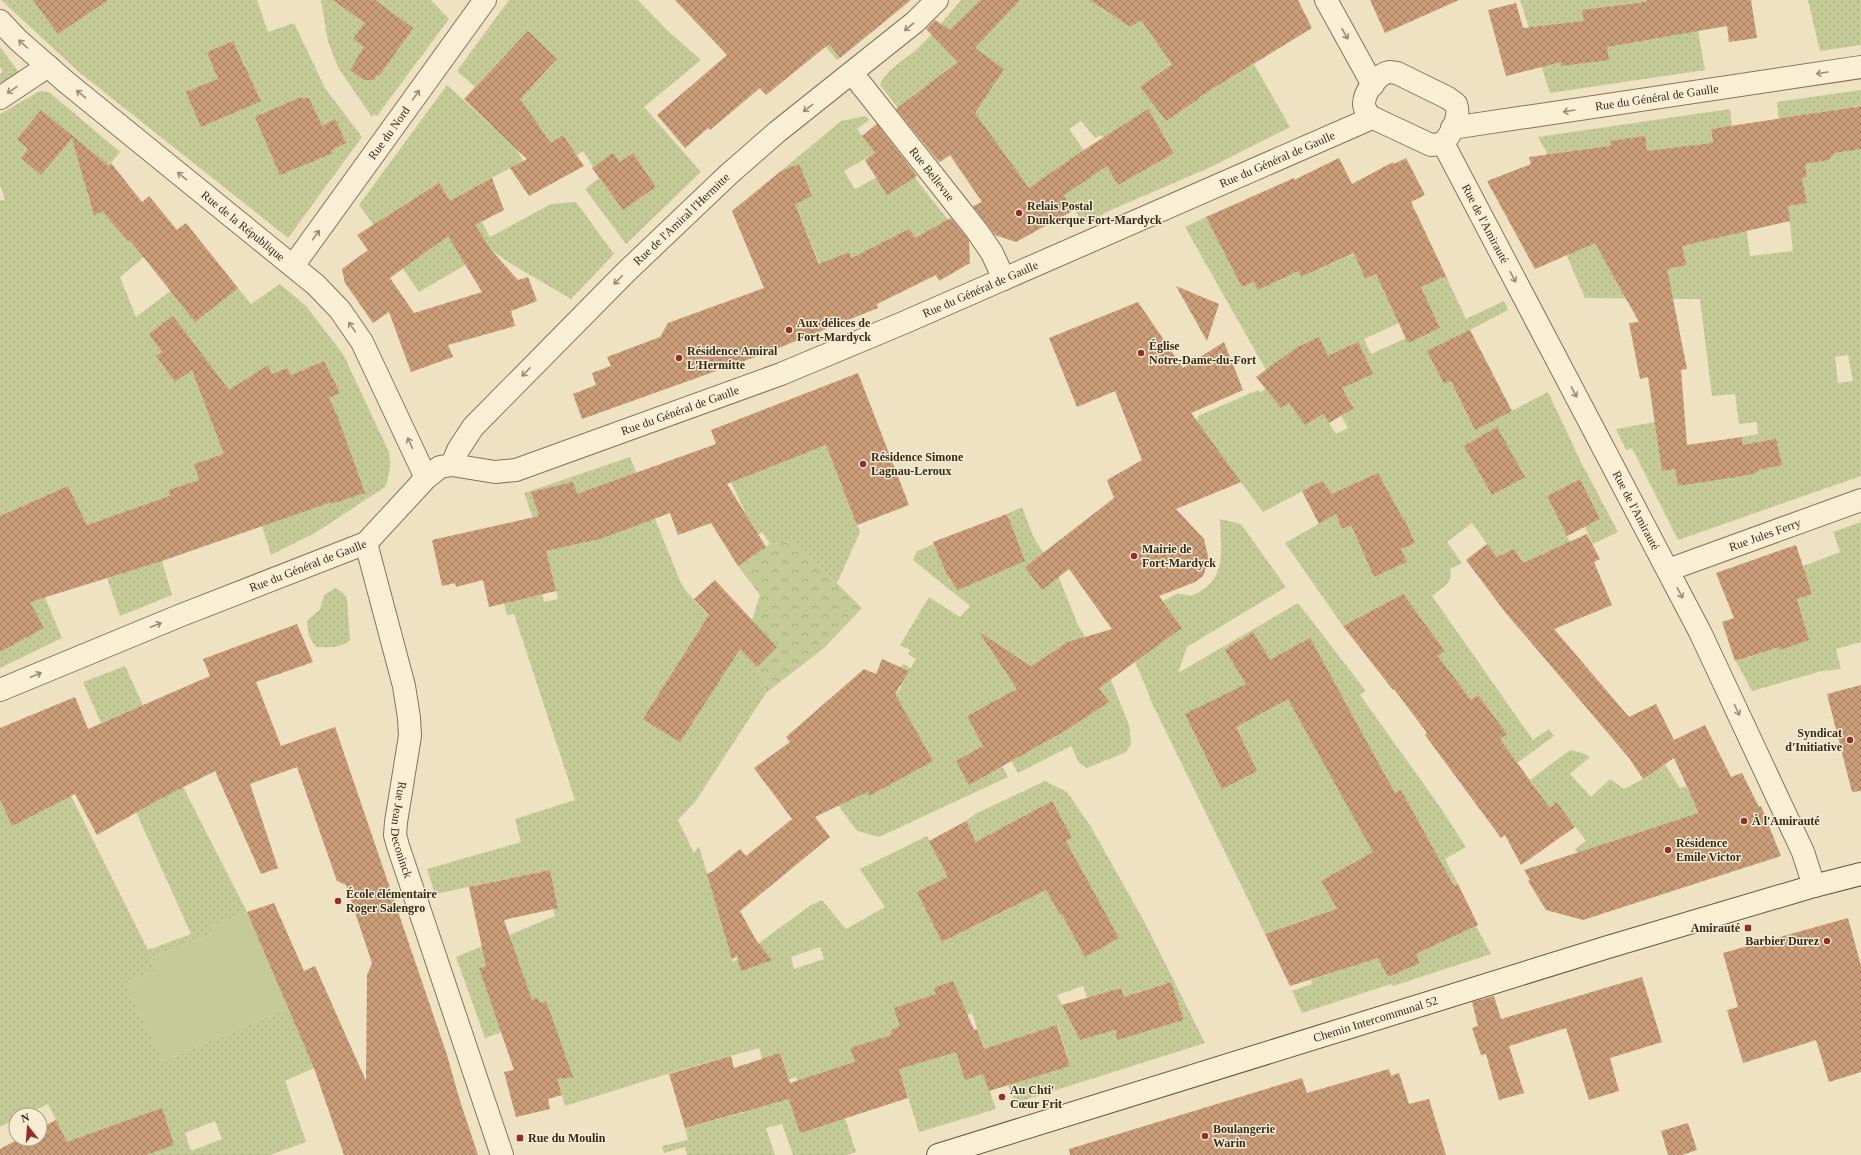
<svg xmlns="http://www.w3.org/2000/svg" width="1861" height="1155" font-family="'Times New Roman',serif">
	<defs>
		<pattern id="grass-dots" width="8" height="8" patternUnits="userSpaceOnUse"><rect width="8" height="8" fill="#c4cb96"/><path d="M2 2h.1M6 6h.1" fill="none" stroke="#a9ae81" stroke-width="1.8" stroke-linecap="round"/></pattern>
		<pattern id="forest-crowns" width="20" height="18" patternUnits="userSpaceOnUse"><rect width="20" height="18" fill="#c4cb96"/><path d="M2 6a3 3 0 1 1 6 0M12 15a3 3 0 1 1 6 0" fill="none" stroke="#a9ae81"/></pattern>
		<pattern id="building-cross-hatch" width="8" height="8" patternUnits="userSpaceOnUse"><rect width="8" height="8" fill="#cb9d78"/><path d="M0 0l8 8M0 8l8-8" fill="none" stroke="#a68062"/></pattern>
	</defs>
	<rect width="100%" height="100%" fill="#eee2c2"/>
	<path fill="url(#grass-dots)" fill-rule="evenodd" d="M1,0H257L268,32L294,23L325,88L362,137L288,238L80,73ZM233,41L246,67L234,72L247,71L261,100L201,127L231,74L213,66L207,52Z
		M321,0H431L449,19L377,116L374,114L372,117L339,69L328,42Z
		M509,0H638L667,30L701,60L644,107L701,172L626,244L585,189L599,178L623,210L656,187L633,153L620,162L593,167L583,151L577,155L563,135L551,143L536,121L511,138L523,161L470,190L475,210L490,237L551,204L576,202L614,254L571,299L513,265L491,250L419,292L403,269L416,259L439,183L385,217L375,227L359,205L447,85L493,127L557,60L528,32L475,87L457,71Z
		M961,0H1114L1101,8L1130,27L1140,20L1134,10L1191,53L1212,89L1254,64L1290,127L1211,167L1120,206L1084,223L1064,195L1019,197L939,77L908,100L950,155L941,162L880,85C887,68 904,61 917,49C933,34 947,17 961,0ZM1174,62L1200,98L1166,121L1140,87ZM1081,121L1095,138L1101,135L1104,138L1138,132L1156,122L1174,152L1118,185L1098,150L1088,156L1069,129Z
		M1520,0H1647L1653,39L1698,31L1705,70L1550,93Z
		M1808,0H1861V45L1820,51Z
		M796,11L810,20L840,58L837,60L835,58Z
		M0,47L19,72L0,83V74L3,72L0,67Z
		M1861,90V105L1851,107L1858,149H1861V476L1678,540L1632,448L1626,450L1616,429L1655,422L1662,471L1675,469L1678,486L1758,472L1755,449L1744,450L1742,437L1758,434L1757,422L1739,424L1735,394L1712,396L1700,299L1585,298L1566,254L1635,228L1682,246L1732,234L1549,172L1546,151L1538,137L1730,109L1732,126L1711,129L1718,180L1744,213L1750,256L1793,251L1788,206L1807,203L1802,178L1807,177L1805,164L1829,160L1832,155L1831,146L1852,143L1846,108L1780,119L1785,181L1777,102ZM1848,355L1853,381L1838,383L1835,357Z
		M40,91L49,92L120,152L87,193L94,216L102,211L128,241L134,235L149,253L120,277L136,317L173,289L238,288L251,304L280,284L306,306L343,354L389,452C391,466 390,475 385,487L315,533L271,555L262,526L215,457L194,464L199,480L168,490L174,508L131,510L87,525L68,486L0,516V201L5,199L0,186V114ZM324,361L340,393L329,398L337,415L364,493L331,503L318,465L253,375L268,365L272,374L287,368L291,375Z
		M866,116L869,120L857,129L875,153L844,171L855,189L892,169L890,146L948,220L919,246L909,229L892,238L859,270L849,252L820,264L781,171L841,121Z
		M1415,211L1426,235L1359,266L1365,279L1376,274L1399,323L1364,339L1371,354L1406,338L1408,343L1440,328L1421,287L1446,276L1466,319L1504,301L1508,310L1428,352L1444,384L1451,381L1475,430L1548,392L1580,460L1618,532L1593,544L1585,527L1600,519L1580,479L1547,496L1570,542L1523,563L1514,549L1499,556L1517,585L1472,523L1447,542L1462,563L1450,569C1454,584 1442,587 1432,596L1533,740L1549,729L1554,736L1517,763L1500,739L1507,734L1471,700L1438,656L1445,651L1417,613L1410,618L1395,598L1343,626L1285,543L1336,514L1342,529L1351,525L1374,577L1407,562L1401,549L1415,543L1404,518L1390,524L1332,494L1322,481L1263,512L1197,423L1198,416L1258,390L1260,392L1266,389L1281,408L1289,403L1323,414L1336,434L1348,428L1341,416L1354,407L1344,391L1329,398L1266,370L1185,227L1206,217L1243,287L1294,264L1301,277L1360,251V235Z
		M826,445L860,532L837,583L795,542L770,544L762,532L758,535L747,516L731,482Z
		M630,457L681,583L686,591L757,667L766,693L695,802L678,820L694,853L699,846L733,962L811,905L822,900L846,929L885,907L860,869L927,836L942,866L979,847L966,821L975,814L1045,781L1067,792L1091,827L1145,923L1205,1043L1015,1103L1008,1085L1070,1065L1058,1025L984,1049L972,1013L963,1016L996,1109L919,1132L898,1065L868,1043L850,1048L855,1062L800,1088L796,1077L789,1079L780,1053L762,1059L759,1048L680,1070L565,1106L559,1085L545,1089L553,1022L546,1001L540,1003L538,998L532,1000L516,956L479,968L495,1014L508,1030L485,1038L456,957L555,916L553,909L558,907L550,870L435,894L427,869L521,842L515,819L575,800L514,614L507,615L495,568L539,582L544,602L558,599L548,560L524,493ZM532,493L589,517L595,540L565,547L560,526L543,529ZM1052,801L1071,838L1066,841L1119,938L1102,947L1062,914L1060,915L1030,860L995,832ZM996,879L1011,908L942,942ZM820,947L824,959L794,969L791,957ZM1171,982L1184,1020L1117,1039L1114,1030L1080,1040L1057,995L1083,986L1087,998L1121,988L1128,1009L1138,992Z
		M1022,507L1034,538L1058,575L1078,625L1085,637L1049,654L1031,666L1015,655L1001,664L1055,696L1076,724L1108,702L1089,672L1096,643L1129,725L1131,744L1126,752L1087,768L1079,763L1071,746L1018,773L1011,761L1047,741L1029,707L981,708L967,716L975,731L981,727L1008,777L879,837L857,831L838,805L889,688L896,694L902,686L895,680L903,664L911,668L916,659L908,654L910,650L900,645L929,597L960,617L970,606L913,560L917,551L934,544L950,582L1022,555L1007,514Z
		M1220,519L1241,524L1286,587L1187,647L1178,673L1298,603L1366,691L1360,695L1438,804L1466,847L1445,859L1458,884L1397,914L1332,875L1321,881L1335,906L1344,928L1319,937L1310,918L1265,934L1149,697H1150L1135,662L1182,628L1163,601C1167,599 1173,595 1177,594C1183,593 1188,597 1193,595C1228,580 1221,551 1220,519ZM1345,702L1395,793L1401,790L1440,861L1393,887L1303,725Z
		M1861,522V642L1836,649L1841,669L1822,671L1752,691L1736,661L1779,647L1780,649L1806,629L1797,599L1811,594L1808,584L1779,594L1765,556L1789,547L1798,568L1840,552L1833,532Z
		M162,561L172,595L120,616L107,578Z
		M31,564L62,638L0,668V652L44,628L15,576Z
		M336,588L343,593L347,598L350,640C340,649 329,647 316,647C309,638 307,631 307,621L320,609L324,595Z
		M125,666L143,705L101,723L83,682Z
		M1570,750L1583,753L1590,757L1570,774L1591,797L1610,779L1624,789L1643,779L1665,764L1680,788L1686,786L1690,794L1700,790L1728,805L1609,842L1586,864L1575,849L1586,841L1557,802L1550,808L1530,780Z
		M52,758L148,950L191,934L136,812L126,762L171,793L183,787L247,912L212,926V934L150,958L155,972L125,983L163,1061L289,1008L314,1068L285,1081L306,1142L270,1155H72L68,1144L48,1104L25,1115H16V1119L0,1127V795ZM215,1121L222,1139L191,1151L185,1133Z
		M1476,926L1491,954L1393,986L1391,984L1302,1013L1292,991L1312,984L1311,980L1378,957L1388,977L1420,963L1416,954Z
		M770,1085L845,1118L856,1152L846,1155H793L782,1124L766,1128L775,1155H687L685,1147L664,1153L662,1146L688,1140L685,1128L745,1112L743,1105Z"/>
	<path fill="url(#forest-crowns)" d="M795,542L862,608L824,648L766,693L757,667L777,647L752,620L760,595L738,566L770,544Z"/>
	<path fill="#c4cb96" d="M247,912L289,1008L163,1061L125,983L155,972L150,958L212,934V926Z"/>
	<path fill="url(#building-cross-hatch)" fill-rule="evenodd" d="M33,0H108L58,34Z
		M333,0H375L413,28L379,76L377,75L374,80H364L350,70L364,47L353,39L365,23Z
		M675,0H911L840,58L829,44L766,95L760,88L710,130L708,128L685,148L657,115L727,55Z
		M981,0H1020L975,48L1004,69L975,113L1029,188L1084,150L1148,109L1174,153L1118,185L1107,166L1064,195L1074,210L1016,242L995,235L973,206L982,202L950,155L939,162L896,109L958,62L926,29L935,20L950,30Z
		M1090,0H1298L1312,28L1199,97L1200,98L1166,121L1140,87L1172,64L1141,20L1130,27Z
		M1370,0H1459L1385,33Z
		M1647,0H1751L1757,38L1729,42L1727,26L1607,47L1609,60L1561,66V62L1506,76L1488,10L1516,3L1523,28L1584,21L1582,10L1647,2Z
		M528,31L557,59L520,99L551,143L563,135L584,166L529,196L510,168L527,159L464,99Z
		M233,41L261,101L201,127L186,92L218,79L207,52Z
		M299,98H309L322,126L335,119L346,143L331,150L333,153L280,175L255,117Z
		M1861,106V149L1834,153L1829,160L1805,164L1807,177L1802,178L1807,203L1788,206L1790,221L1682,246L1686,265L1667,269L1687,369L1681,370L1687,445L1742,437L1743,445L1776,439L1782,465L1758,470V472L1748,475L1678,486L1675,469L1662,471L1648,377L1640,379L1629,323L1639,322L1595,243L1535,269L1487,181L1531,164L1529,157L1611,146L1610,141L1645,136L1647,151L1713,143L1711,129Z
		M41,110L109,166L111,163L142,202L149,196L177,230L186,223L238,288L195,322L130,240L128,241L102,211L94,216L72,138L41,175L21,158L28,149L17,139Z
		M877,124L917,176L887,195L865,160L875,153L862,136Z
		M613,153L620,162L633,153L656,187L623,210L592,168Z
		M1339,158L1352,184L1393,162L1394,164L1406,158L1425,195L1411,202L1446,276L1421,287L1440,328L1408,343L1376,274L1365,279L1354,253L1301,277L1298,271L1258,290L1254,282L1242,287L1206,217L1294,178V180Z
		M799,164L812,196L795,204L819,264L849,252L852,258L909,229L915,238L951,218L969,241L970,263L939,281L936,275L877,304L878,308L758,356L582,419L573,394L596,385L592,373L611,366L607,357L660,337L668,323L764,288L732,211L781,171Z
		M492,178L504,210L475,225L491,250L518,280L528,277L537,301L511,311L515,326L448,345L453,357L411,372L389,312L373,323L345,283L342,269L368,250L357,235L439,183L450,201ZM448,236L482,292L414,313L390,278Z
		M1176,286L1219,304L1207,341Z
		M1138,302L1183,368L1224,342L1243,390L1191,413L1241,482L1176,509L1204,539L1209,560L1203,576L1195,582L1159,596L1182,628L1099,688L1109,702L1068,729L969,785L956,761L983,746L967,716L1017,689L979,632L1031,666L1068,642L1112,629L1069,569L1042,590L1025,567L1114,498L1107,480L1142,460L1115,391L1077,407L1049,338Z
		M173,316L229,390L268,365L272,374L287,368L291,375L324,361L340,393L329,398L337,415L365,493L331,504V502L162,561L30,602L44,628L0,652V516L68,486L87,525L170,496L168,490L199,480L194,464L224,454L192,370L175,382L156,356L162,352L149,334Z
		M1470,330L1512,411L1475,430L1451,381L1444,384L1427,351Z
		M1319,337L1328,356L1358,342L1373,374L1342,388L1354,408L1329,423L1323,414L1305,425L1289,403L1281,408L1256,377L1296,348Z
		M858,373L909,505L857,525L826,445L727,484L766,547L738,566L711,523L678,535L670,513L600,539L546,551L556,591L489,607L483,580L456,587L455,583L442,586L432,540L539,516L531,492L573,482L577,494L716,444L711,430Z
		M1497,427L1525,477L1492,495L1464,446Z
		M1378,473L1403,519L1404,518L1415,543L1401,549L1407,562L1374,577L1351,525L1342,529L1336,514L1319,524L1302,491L1322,481L1332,494Z
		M1580,479L1600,519L1567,536L1547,496Z
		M1007,514L1025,561L958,590L947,575L933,542Z
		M1587,534L1600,559L1594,562L1612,605L1554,629L1629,717L1656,704L1674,740L1705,725L1731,777L1742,773L1759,807L1761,806L1781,856L1583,920L1546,910L1528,881L1530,880L1524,870L1699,813L1674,758L1643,779L1629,758L1505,612L1466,560L1487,544L1497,557L1514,549L1523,563Z
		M1796,545L1812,594L1797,599L1809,640L1780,650L1779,647L1735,661L1722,622L1734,618L1716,573Z
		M715,580L777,647L757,667L740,649L680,742L643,719L709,615L694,599Z
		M1403,594L1445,651L1438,656L1471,700L1478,695L1507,734L1500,739L1531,782L1550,808L1557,802L1575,827L1521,865L1505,835L1501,838L1425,735L1427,733L1394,689L1393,690L1343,626Z
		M297,624L313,662L256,682L281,746L335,727L447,1055L460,1101L478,1155H344L314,1068L247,912L274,903L304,971L315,966L366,1081L367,975L372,963L346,885L337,881L297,767L250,784L278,868L261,874L215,771L158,800L97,835L75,794L12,826L0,799V728L75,697L88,729L210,676L203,659Z
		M1253,632L1270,660L1310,638L1395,793L1401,790L1454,886L1458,884L1478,925L1416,954L1420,963L1388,977L1378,958L1290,986L1265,934L1337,909L1321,881L1373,852L1288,699L1236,727L1257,771L1222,789L1185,714L1246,684L1225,650Z
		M882,659L909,671L895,694L933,761L869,796L867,792L815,817L830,837L740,911L756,940L772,960L741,971L737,956L732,959L707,874L713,871L740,849L746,856L792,819L754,768L790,742L786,737L864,669L876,674Z
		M1861,685V791L1852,792L1827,694Z
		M1052,801L1072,838L1066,841L1119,938L1085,957L1062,914L1060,915L1046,890L942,942L917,892L948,877L929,841L966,821L976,842Z
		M550,870L558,908L504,920L532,1000L538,998L540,1003L546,1001L573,1077L557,1079L562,1095L548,1099L550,1109L516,1117L504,1072L514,1070L479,968L486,966L469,887Z
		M1848,918L1861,966V1072L1829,1082L1816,1040L1743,1063L1727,1010L1738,1007L1723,953Z
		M1642,977L1662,1042L1610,1058L1619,1091L1589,1100L1566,1028L1509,1046L1524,1093L1499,1100L1486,1054L1481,1055L1472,1028L1478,1026L1472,1002L1494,996L1501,1019Z
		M953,981L974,1030L977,1029L984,1049L1057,1025L1070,1066L989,1091L983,1074L965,1080L956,1052L899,1069L908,1098L800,1133L789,1099L685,1128L669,1074L731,1056L734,1068L780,1053L790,1083L855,1062L850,1048L892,1035L891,1030L900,1026L894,1008L936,994L934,988Z
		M1171,982L1184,1020L1117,1040L1115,1030L1080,1040L1062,1005L1121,988L1124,997Z
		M1389,1069L1391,1076L1399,1073L1409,1104L1429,1099L1446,1155H1070L1069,1149L1302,1078L1307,1093Z
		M162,1108L174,1145L146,1155H0V1149L19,1139H40V1128L56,1120L67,1142Z
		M1688,1123L1697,1150L1682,1155H1668L1661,1131Z"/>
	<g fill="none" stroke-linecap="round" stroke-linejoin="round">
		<g stroke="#877359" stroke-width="24">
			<g id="street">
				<path d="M1326,0L1373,85"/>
				<path id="s1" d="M0,21L18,40L66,82L316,285L340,310L362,342L426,478"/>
				<path d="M1389,72L1397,73L1448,98L1456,104C1461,117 1451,135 1442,144L1431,145L1369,116C1367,112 1364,108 1364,104C1364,92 1378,74 1389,72Z"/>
				<path id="s2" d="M852,73L977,231L992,253L1004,279"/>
				<path d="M0,98L48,66"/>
				<path id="s3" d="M1452,128L1861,67"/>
				<path id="s4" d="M1443,143L1700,632L1803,852L1814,886"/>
				<path id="s5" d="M293,266L485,0"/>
				<path id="s6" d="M452,465L458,450L473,427L626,272L729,174L777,132L915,22L937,0"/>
				<path id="s7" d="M366,543L404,686L409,718L410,736L396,822L395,835L398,846L502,1155"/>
				<path id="s8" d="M1668,570L1861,500"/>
				<path id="s9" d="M0,690L179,616L366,543L426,478L440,467L452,465L495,472L516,470L781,374L903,323L1372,118"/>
			</g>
		</g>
		<g stroke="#69543d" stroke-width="24">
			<g id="secondary">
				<path id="s10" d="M938,1155L1608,947L1814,886L1861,874"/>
			</g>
		</g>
		<use href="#street" stroke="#f8efd5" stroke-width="22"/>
		<use href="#secondary" stroke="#f8efd5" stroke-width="22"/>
	</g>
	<defs><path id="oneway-shaft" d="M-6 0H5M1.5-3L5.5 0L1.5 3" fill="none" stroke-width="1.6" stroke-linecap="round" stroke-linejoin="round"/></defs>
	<g stroke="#988d7a">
		<use href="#oneway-shaft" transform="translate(909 27) rotate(141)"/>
		<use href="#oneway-shaft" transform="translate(1345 34) rotate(61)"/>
		<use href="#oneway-shaft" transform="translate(23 44) rotate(-138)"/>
		<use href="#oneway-shaft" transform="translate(1822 73) rotate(171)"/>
		<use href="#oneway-shaft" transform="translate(12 90) rotate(146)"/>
		<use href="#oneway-shaft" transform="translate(81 94) rotate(-141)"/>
		<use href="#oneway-shaft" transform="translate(416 95) rotate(-54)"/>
		<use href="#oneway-shaft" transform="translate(808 108) rotate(142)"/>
		<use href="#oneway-shaft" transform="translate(1569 111) rotate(171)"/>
		<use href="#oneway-shaft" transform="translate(182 176) rotate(-141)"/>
		<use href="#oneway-shaft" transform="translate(316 235) rotate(-54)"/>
		<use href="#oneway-shaft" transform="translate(1513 277) rotate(62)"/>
		<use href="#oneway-shaft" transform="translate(618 280) rotate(135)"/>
		<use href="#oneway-shaft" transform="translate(352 327) rotate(-125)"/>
		<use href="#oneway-shaft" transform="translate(526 372) rotate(135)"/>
		<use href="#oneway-shaft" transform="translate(1574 392) rotate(62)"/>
		<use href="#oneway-shaft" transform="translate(410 443) rotate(-115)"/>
		<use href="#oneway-shaft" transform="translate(1680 593) rotate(63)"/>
		<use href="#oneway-shaft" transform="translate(156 625) rotate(-22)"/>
		<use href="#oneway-shaft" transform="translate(36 675) rotate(-23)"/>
		<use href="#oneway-shaft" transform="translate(1737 710) rotate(65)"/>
	</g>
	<g fill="#962c2a" stroke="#f5ecd2" stroke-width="1.5">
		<circle cx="1019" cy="213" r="4"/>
		<circle cx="789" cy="330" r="4"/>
		<circle cx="1141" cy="353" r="4"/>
		<circle cx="679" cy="358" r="4"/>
		<circle cx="863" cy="464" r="4"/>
		<circle cx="1134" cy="556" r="4"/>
		<circle cx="1850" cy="740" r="4"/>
		<circle cx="1744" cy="821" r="4"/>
		<circle cx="1668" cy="850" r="4"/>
		<circle cx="338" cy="901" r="4"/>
		<rect x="1744" y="924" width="8" height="8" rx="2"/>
		<circle cx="1827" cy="941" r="4"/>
		<circle cx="1002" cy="1097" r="4"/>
		<circle cx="1205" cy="1136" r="4"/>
		<rect x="516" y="1134" width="8" height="8" rx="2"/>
	</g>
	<g text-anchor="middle" stroke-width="3" stroke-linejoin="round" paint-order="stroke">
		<g font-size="12" fill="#372b1e" stroke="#f5ecd2">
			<text dy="4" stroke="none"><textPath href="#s3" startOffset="207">Rue du Général de Gaulle</textPath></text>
			<text dy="4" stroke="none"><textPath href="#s5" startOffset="164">Rue du Nord</textPath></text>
			<text dy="4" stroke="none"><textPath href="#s9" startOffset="1400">Rue du Général de Gaulle</textPath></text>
			<text dy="4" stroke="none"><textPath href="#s2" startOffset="129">Rue Bellevue</textPath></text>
			<text dy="4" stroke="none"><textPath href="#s6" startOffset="338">Rue de l'Amiral l'Hermitte</textPath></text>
			<text dy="4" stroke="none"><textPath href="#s4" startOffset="91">Rue de l'Amirauté</textPath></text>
			<text dy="4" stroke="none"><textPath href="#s1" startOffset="318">Rue de la République</textPath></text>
			<text dy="4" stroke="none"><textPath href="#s9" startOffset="1076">Rue du Général de Gaulle</textPath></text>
			<text dy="4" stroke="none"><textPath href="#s9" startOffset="752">Rue du Général de Gaulle</textPath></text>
			<text dy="4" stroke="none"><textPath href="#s4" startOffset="415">Rue de l'Amirauté</textPath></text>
			<text dy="4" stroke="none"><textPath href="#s8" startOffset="103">Rue Jules Ferry</textPath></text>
			<text dy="4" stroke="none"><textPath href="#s9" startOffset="332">Rue du Général de Gaulle</textPath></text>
			<text dy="4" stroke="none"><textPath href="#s7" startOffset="294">Rue Jean Deconinck</textPath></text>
			<text dy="4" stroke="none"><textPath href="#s10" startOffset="458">Chemin Intercommunal 52</textPath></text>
		</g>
		<g font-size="12" font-weight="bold" fill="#372b1e" stroke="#f5ecd2" text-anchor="start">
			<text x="1027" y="210">Relais Postal<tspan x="1027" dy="14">Dunkerque Fort-Mardyck</tspan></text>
			<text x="797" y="327">Aux délices de<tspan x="797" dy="14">Fort-Mardyck</tspan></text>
			<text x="1149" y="350">Église<tspan x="1149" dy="14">Notre-Dame-du-Fort</tspan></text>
			<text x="687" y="355">Résidence Amiral<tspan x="687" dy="14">L'Hermitte</tspan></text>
			<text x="871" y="461">Résidence Simone<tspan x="871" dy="14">Lagnau-Leroux</tspan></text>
			<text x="1142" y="553">Mairie de<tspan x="1142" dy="14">Fort-Mardyck</tspan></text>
			<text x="1842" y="737" text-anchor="end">Syndicat<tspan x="1842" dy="14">d'Initiative</tspan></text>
			<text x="1752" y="825">À l'Amirauté</text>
			<text x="1676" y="847">Résidence<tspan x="1676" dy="14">Emile Victor</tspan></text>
			<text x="346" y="898">École élémentaire<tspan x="346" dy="14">Roger Salengro</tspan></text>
			<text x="1740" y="932" text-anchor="end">Amirauté</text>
			<text x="1819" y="945" text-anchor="end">Barbier Durez</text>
			<text x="1010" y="1094">Au Chti'<tspan x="1010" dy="14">Cœur Frit</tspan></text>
			<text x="1213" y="1133">Boulangerie<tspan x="1213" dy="14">Warin</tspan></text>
			<text x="528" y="1142">Rue du Moulin</text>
		</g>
	</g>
	<g transform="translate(28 1127) rotate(343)"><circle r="19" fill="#f5ecd2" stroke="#a99f8a"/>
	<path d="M0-3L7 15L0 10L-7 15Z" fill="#962c2a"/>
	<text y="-6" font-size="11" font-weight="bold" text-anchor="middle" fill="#372b1e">N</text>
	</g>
</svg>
